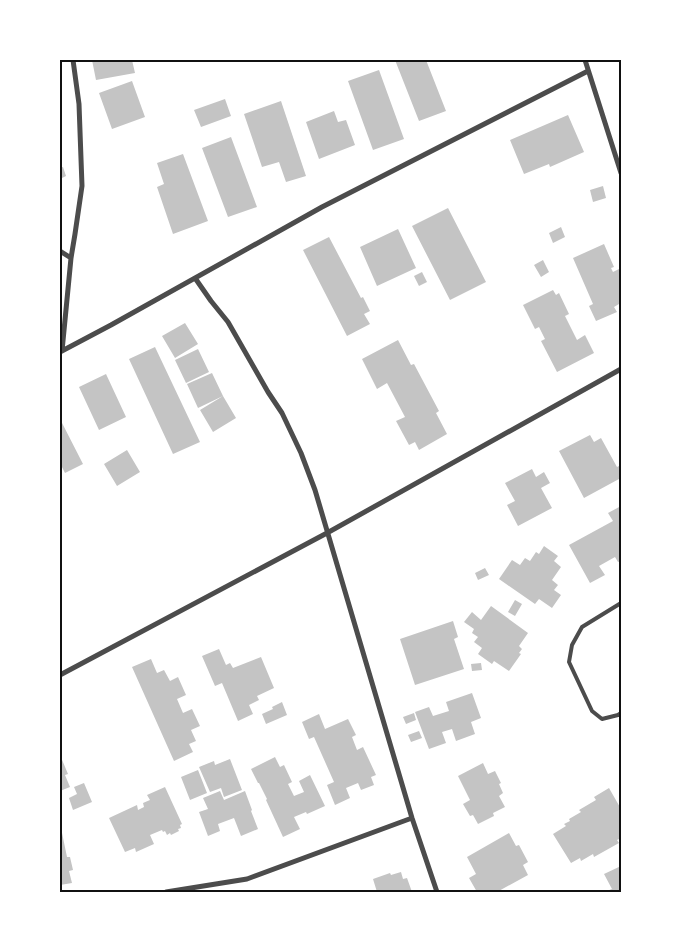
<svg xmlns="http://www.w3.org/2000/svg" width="681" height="952" font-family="Commissioner,sans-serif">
	<rect width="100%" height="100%" fill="#fff"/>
	<path fill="#c4c4c4" d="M92,60H132L135,73L96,80Z
		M395,60H426L446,111L419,121Z
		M379,70L404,139L373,150L348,81Z
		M132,81L145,117L112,129L99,93Z
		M225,99L231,116L201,127L194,110Z
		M281,101L306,176L286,182L279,162L262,167L244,114Z
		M334,111L338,122L346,120L355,145L319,159L306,122Z
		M568,115L584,152L550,167L549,164L524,174L510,140Z
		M231,137L257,207L228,217L202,148Z
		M183,154L208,221L173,234L157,187L164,184L157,163Z
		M63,167L66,176L60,179V168Z
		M603,186L606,198L593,202L590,190Z
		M448,208L486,282L450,300L412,226Z
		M561,227L565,237L553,243L549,233Z
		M398,229L416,268L377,286L360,247Z
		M329,237L361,298L363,297L370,311L364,314L370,324L347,336L303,250Z
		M604,244L614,267L611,268L613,272L621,268V308L619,304L614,307L617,312L596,321L589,306L593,304L573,258Z
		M543,260L549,272L541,277L534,265Z
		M422,272L427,282L419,286L414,276Z
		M553,290L556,295L559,293L569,314L565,316L577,340L585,335L594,353L557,372L541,341L545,339L539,327L535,329L523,305Z
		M185,323L198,344L175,358L162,336Z
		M398,340L411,365L414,364L439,411L436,413L447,434L419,450L415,442L409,445L396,421L405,417L387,383L377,389L362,359Z
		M155,347L200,442L173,454L129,359Z
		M198,349L209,372L186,383L175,360Z
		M212,373L223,396L198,408L187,384Z
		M106,374L126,417L99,430L79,387Z
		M223,396L236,418L213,432L200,410Z
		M60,419L83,464L65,473L60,463Z
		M590,435L594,442L601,438L617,467L621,465V483L619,479L584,498L559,451Z
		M127,450L140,472L117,486L104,464Z
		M532,469L536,477L544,472L550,483L541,488L552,508L518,526L507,505L515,501L505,483Z
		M621,506V561L618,562L615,557L599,566L605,575L590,583L569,545L613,521L608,513Z
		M544,546L558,556L554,561L561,567L552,580L558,585L554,590L561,595L552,608L539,599L535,604L499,579L512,560L520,565L525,558L530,561L536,552L539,554Z
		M485,568L489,575L478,580L475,573Z
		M515,600L522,604L515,616L508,612Z
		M491,606L528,633L519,646L522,649L519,653L521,654L509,671L494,661L492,664L478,654L482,648L474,642L478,637L472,633L474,629L464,622L472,612L481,620Z
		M453,621L458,637L454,639L464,669L415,685L400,639Z
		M219,649L226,665L230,663L233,668L261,657L274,688L257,696L259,700L249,705L253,714L238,721L222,683L215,686L202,656Z
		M151,659L157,673L164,670L170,681L178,677L186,695L177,699L183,713L192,709L200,726L191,730L196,741L189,744L193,752L174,761L132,667Z
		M481,663L482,670L472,671L471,664Z
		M472,693L481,718L471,722L475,734L456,741L452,729L442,732L446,743L429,749L415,712L429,707L433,716L449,711L446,702Z
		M282,702L287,715L266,724L262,714L273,709L272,707Z
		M414,713L416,720L406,724L403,717Z
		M319,714L325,729L348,719L356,735L352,737L357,750L363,747L376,775L371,777L374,785L361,790L358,783L346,788L350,798L335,805L327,785L334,782L314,737L309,739L302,722Z
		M419,731L422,738L411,742L408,735Z
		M60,755L68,774L65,775L70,787L60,791Z
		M275,757L280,767L284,765L292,782L288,784L294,796L304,792L299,781L310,775L325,806L307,814L306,812L294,817L300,829L283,837L266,800L267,799L259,783H258L251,769Z
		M230,759L242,790L224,797L221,788L210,792L199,767L214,761L215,765Z
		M483,763L488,774L495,771L501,783L499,784L503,793L499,796L505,807L493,813L494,816L478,824L473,815L470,816L463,804L470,800L458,776Z
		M198,770L207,793L190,800L181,777Z
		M84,783L92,802L73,810L69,798L77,794L74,787Z
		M165,787L182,824L180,825L181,828L178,829L179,831L171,835L170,833L167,835L165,831L163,832L162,830L150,835L154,844L136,852L135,848L125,852L109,818L137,805L138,810L144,807L143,803L150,800L147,795Z
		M609,788L621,809V838L617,840L619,843L594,857L593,854L581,861L580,858L571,863L553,834L566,826L564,824L570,821L569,819L581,812L579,810L596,800L594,797Z
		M220,791L224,800L245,791L252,810L251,811L258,829L241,836L234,818L218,824L220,831L208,836L199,812L208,809L203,798Z
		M60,828H61L67,857H70L73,870L69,871L72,883L60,885Z
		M509,833L516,846L519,845L528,862L523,865L528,875L497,892H477L469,878L476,874L467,857Z
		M621,866V892H604L612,889L604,874Z
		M401,872L403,879L407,878L412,892H377L373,879L390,873L391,875Z"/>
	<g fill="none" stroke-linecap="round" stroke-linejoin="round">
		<path stroke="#4c4c4c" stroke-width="4" d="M621,603L582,627L572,645L569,662L592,711L602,719L618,715L621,713"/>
		<path stroke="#4c4c4c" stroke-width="5" d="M585,60L621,173
			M60,251L71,258
			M195,278L211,301L228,322L268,392L282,413L301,453L315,490L412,818L437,892
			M62,351L71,258L75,234L82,186L79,104L73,60
			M60,352L111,325L322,207L588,71
			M60,675L327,533L621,369
			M166,892L247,879L412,818"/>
	</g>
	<rect width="681" height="952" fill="none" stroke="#ffffff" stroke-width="122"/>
	<rect x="61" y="61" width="559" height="830" fill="none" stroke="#111" stroke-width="2"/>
</svg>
